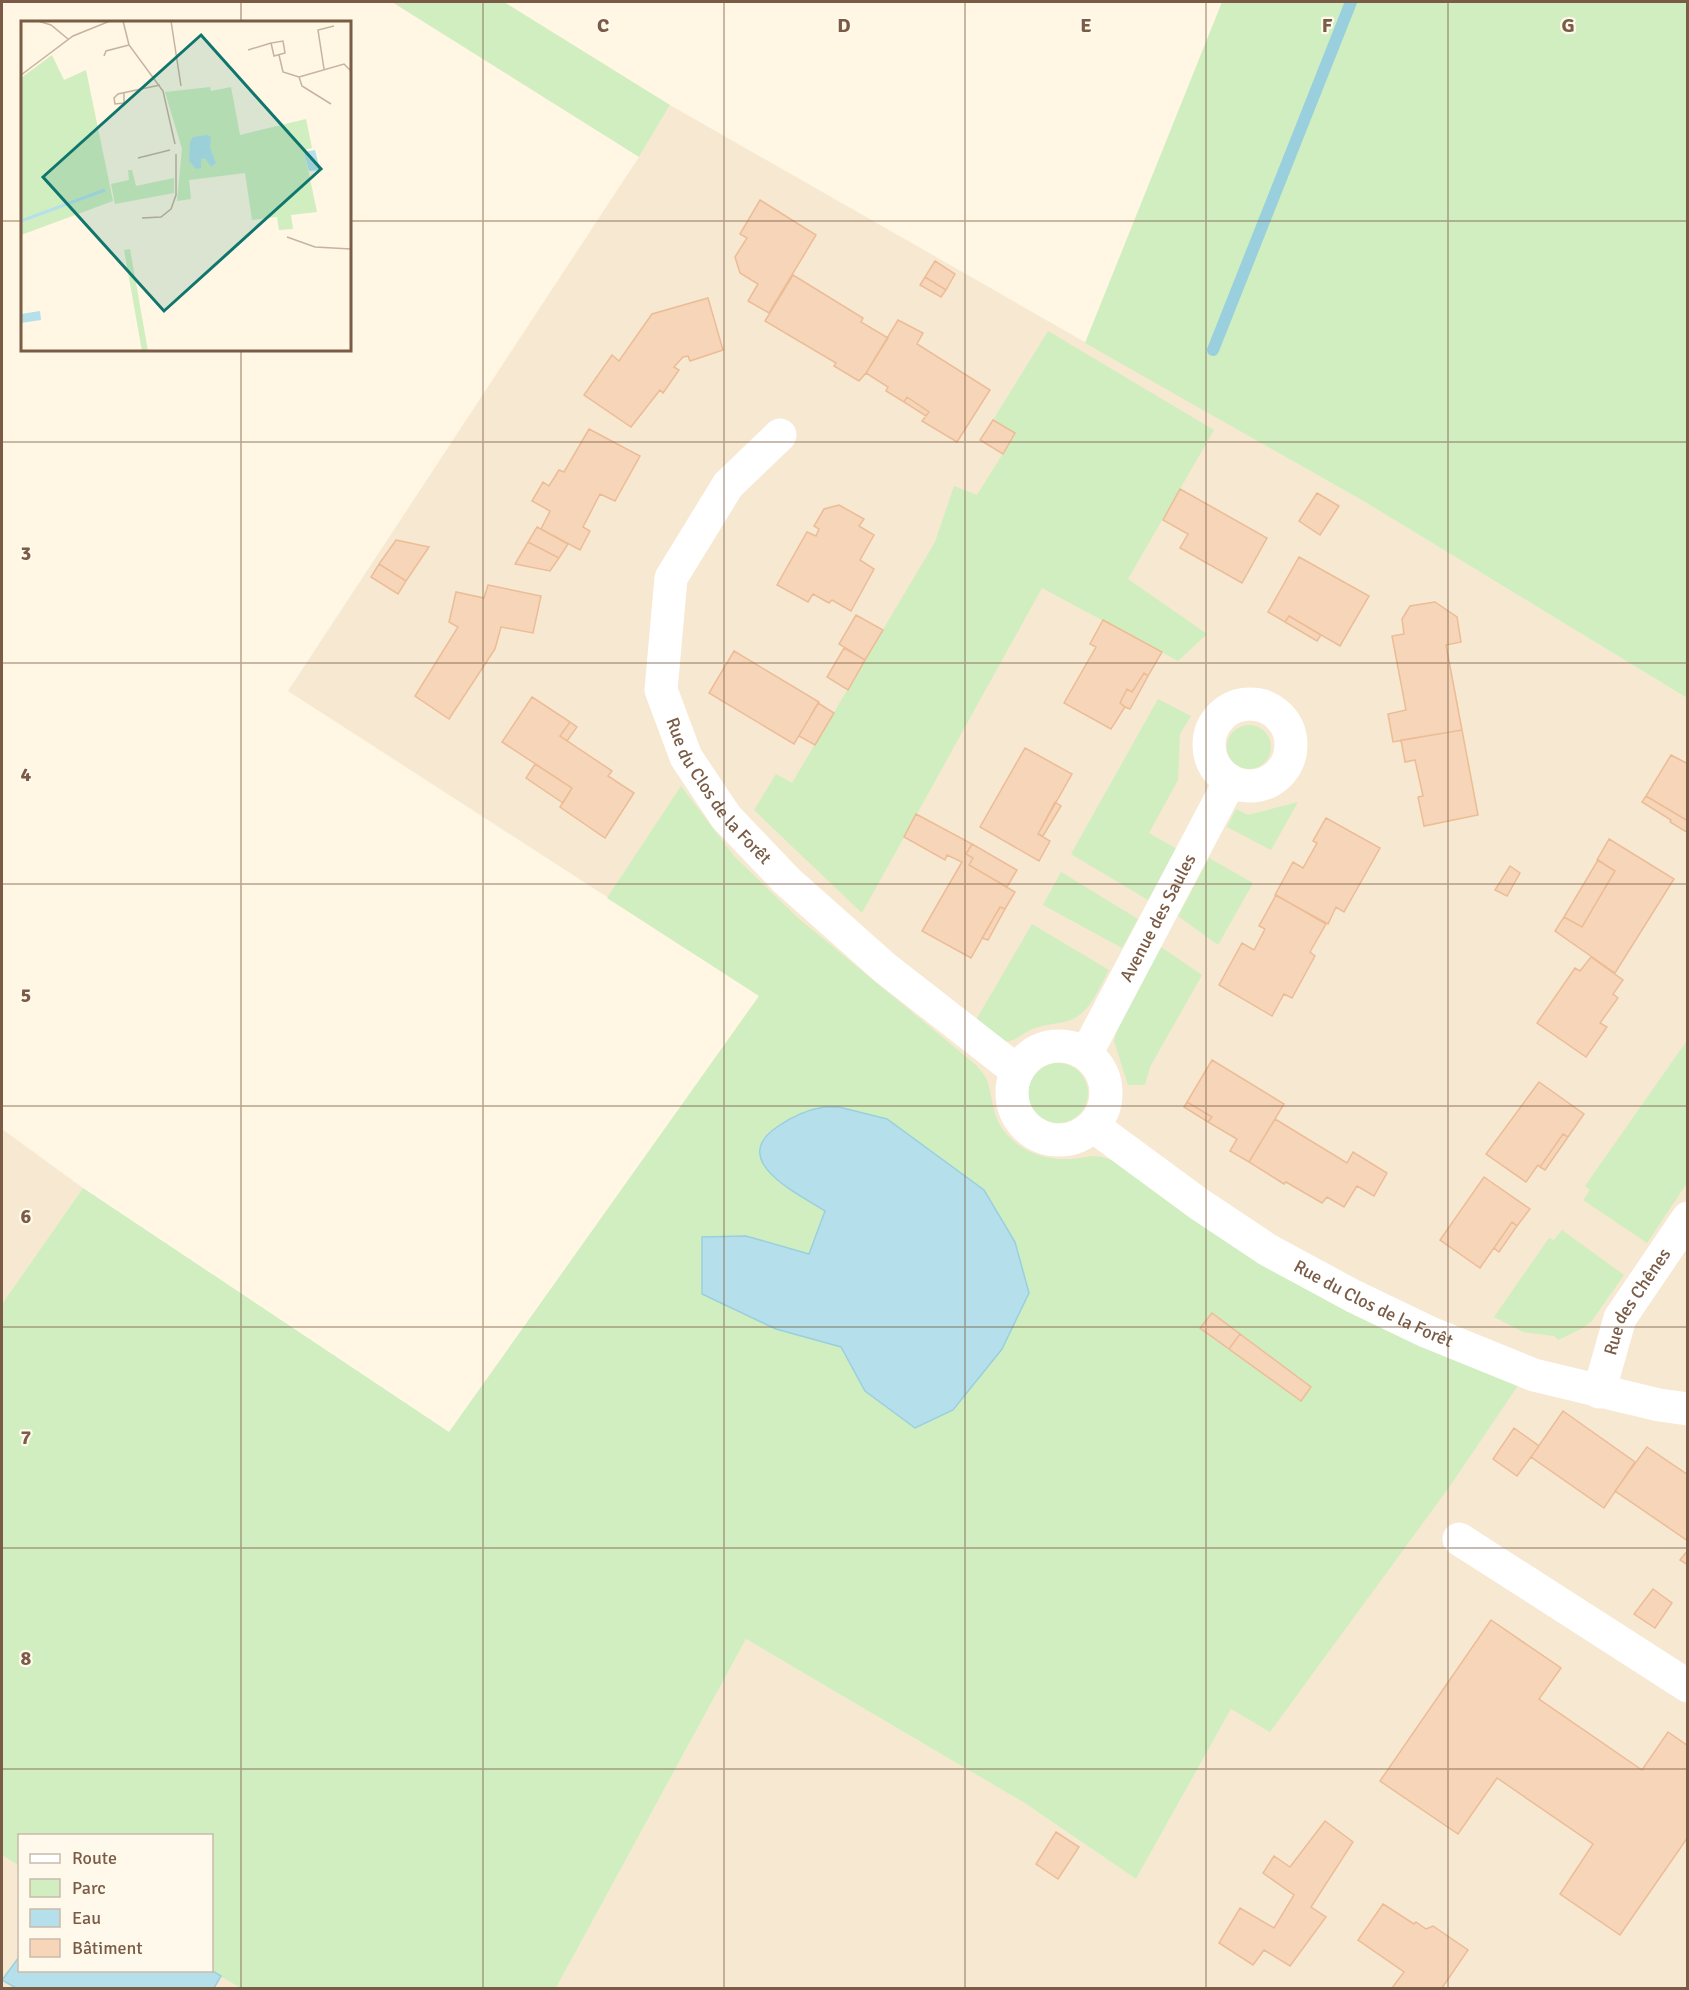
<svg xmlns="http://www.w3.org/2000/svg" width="1689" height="1990" font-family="Signika,sans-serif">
	<rect width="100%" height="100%" fill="#fff6e3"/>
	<path fill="#f7e8d1" d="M670,105L1365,502L1687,698V1988H556L746,1639L1026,1804L1136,1879L1231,1709L1270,1731L759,995L288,691L639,157Z
		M2,1129L83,1188L2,1304Z
		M2,1855L19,1866L20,1970L211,1971L242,1987L2,1988Z"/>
	<path fill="#d0eec0" d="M392,2H504L670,105L639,157Z
		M1222,2H1687V698L1365,502L1085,343Z
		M1048,331L1214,430L1128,579L1207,634L1178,661L1042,588L862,913L754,810L776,774L792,783L935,542L954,486L977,495L1015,434L993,420Z
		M1158,699L1191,716L1180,734L1178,780L1149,833L1177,849L1148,900L1071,854Z
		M1227 747a22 22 0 1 1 44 0a22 22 0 1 1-44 0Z
		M681,786L734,856L798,918L976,1065C980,1070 985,1075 987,1080C992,1095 992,1111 1000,1125C1013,1147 1038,1159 1063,1159C1086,1160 1090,1151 1114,1161L1519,1384L1450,1486L1270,1732L1231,1709L1136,1879L1026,1804L746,1639L556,1988H241L211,1971L212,1836H20L19,1866L2,1855V1304L83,1188L449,1432L759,996L607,898Z
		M1298,802L1271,850L1227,827L1236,809L1248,815Z
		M1209,858L1253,883L1218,945L1178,916Z
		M1061,872L1138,919L1122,948L1043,905Z
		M1032,924L1109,970C1099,988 1089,1015 1068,1021C1057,1024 1045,1024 1035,1028C1023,1032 1017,1041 1005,1042L976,1020Z
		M1161,947L1202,975L1150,1067L1145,1085H1128L1114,1041L1118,1025Z
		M1686,1042L1687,1183L1647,1243L1583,1200L1590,1190L1585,1186Z
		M1028 1093a30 30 0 1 1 60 0a30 30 0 1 1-60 0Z
		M1562,1230L1624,1275L1591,1322L1581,1329L1558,1340L1554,1336L1523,1332L1494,1317L1549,1238L1554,1240Z"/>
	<path fill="#b5e0eb" stroke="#9acfde" stroke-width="1.5" d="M824,1107H839L887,1119L984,1190L1015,1242L1029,1293L1002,1349L953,1410L915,1428L865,1391L841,1347L776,1329L702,1294V1237L746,1236L809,1254L825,1211C799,1194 727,1161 777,1127C791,1117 806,1110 824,1107Z
		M19,1957L20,1970H211L221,1976L214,1988H16L2,1980Z"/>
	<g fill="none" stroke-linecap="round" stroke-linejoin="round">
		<path stroke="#9acfde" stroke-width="12" d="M1213,350L1351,2"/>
	</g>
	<path fill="#f7d5b8" stroke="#ecbc96" stroke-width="1.5" d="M760,200L816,235L769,313L748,301L758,284L740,273L735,257L747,238L740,234Z
		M935,261L955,274L946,290L925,277Z
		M793,275L863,318L861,322L888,338L866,373L859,381L834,366L836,363L765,321Z
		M925,277L946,290L941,297L920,285Z
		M708,298L723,350L690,361L688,356L683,357L674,367L679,370L663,393L660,390L631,427L584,395L612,355L619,361L652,314Z
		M898,320L923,333L917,344L990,390L957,442L922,421L929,412L907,397L904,402L886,391L888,387L866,373Z
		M907,397L929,412L926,416L904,402Z
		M993,420L1015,433L1003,454L980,440Z
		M589,429L640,456L615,501L600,494L583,527L590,531L580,550L541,529L550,511L532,501L543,482L549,486L559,470L564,472Z
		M1180,489L1267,538L1242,583L1180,548L1188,534L1163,520Z
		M1317,493L1339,506L1320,535L1299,521Z
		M839,505L864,519L859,526L874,535L860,560L874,569L851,611L832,600L829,603L813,594L808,602L777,585L807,532L816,536L819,529L814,526L824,509Z
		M537,527L568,544L559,558L528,542Z
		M396,540L429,547L406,581L379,564Z
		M528,542L559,558L550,571L515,564Z
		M1299,557L1369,596L1340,646L1289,616L1285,622L1268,612Z
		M379,564L406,581L398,594L371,577Z
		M488,585L541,596L533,633L501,627L495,649L449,719L415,696L458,627L449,622L456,592L484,598Z
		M1435,602L1457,617L1461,642L1446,645L1462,730L1393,742L1388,714L1406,710L1392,636L1404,634L1402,619L1410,606Z
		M856,615L883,630L865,660L839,644Z
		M1289,616L1321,635L1317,641L1285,622Z
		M1103,620L1162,652L1148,676L1144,673L1132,692L1127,689L1120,703L1125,707L1111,729L1064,703L1096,647L1090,644Z
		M844,648L865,660L848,690L827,677Z
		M734,651L819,702L794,744L709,693Z
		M1144,673L1148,676L1130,709L1125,707L1120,703L1127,689L1132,692Z
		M532,697L570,722L560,736L612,771L608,776L634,793L605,838L560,807L572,788L502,742Z
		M818,703L834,713L815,745L799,736Z
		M570,722L577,727L567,741L560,736Z
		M1462,730L1478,815L1424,826L1418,797L1423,796L1415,760L1405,762L1401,740Z
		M1025,748L1072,774L1038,834L1050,841L1039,861L980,827Z
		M1671,755L1688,764V821L1646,796Z
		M535,764L572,788L563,803L526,778Z
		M1646,796L1688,821V833L1670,822L1671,820L1642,802Z
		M1055,802L1061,806L1043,836L1038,834Z
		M916,814L972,844L966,854L973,858L969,865L1015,892L1005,909L1000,907L971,958L922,931L962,862L947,855L945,860L904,837Z
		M1326,818L1380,848L1344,912L1336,907L1328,924L1275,895L1293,862L1303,868L1317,843L1313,841Z
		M1609,839L1674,879L1615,973L1555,931L1564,917L1582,927L1615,871L1597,860Z
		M972,844L1017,870L1007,887L969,865L973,858L966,854Z
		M1598,860L1615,871L1582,927L1564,917Z
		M1510,866L1520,873L1507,896L1495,890Z
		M1276,895L1326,924L1310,952L1315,956L1292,998L1284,994L1272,1016L1219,985L1242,943L1254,950L1265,929L1259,926Z
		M1000,907L1005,909L988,940L982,938Z
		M1591,957L1623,980L1613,994L1618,998L1600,1023L1607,1027L1586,1057L1537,1023L1575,968L1580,971Z
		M1212,1060L1284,1104L1249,1162L1230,1151L1237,1139L1208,1122L1212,1117L1187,1102Z
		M1539,1082L1584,1114L1568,1137L1563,1134L1540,1167L1538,1165L1526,1182L1486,1154Z
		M1187,1102L1212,1117L1208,1122L1184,1107Z
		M1275,1119L1347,1163L1353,1152L1387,1173L1374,1196L1357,1186L1344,1207L1327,1197L1322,1203L1286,1182L1284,1184L1249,1162Z
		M1563,1134L1568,1137L1545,1170L1540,1167Z
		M1484,1177L1530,1209L1517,1226L1512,1222L1480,1268L1440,1240Z
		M1512,1222L1517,1226L1499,1252L1494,1248Z
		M1212,1313L1240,1334L1229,1349L1200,1328Z
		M1240,1334L1311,1387L1301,1401L1229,1349Z
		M1563,1411L1635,1462L1604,1508L1531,1457Z
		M1514,1428L1539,1446L1517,1476L1493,1459Z
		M1647,1447L1688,1475V1541L1615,1491Z
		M1688,1550V1565L1680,1560Z
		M1653,1589L1672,1603L1655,1628L1634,1614Z
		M1491,1620L1561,1668L1539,1699L1642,1770L1668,1732L1688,1746V1837L1620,1935L1560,1894L1593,1844L1497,1778L1458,1834L1380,1781Z
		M1325,1821L1353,1842L1311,1907L1326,1917L1290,1966L1264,1950L1253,1965L1219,1943L1240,1908L1274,1928L1294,1895L1263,1873L1274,1856L1290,1867Z
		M1056,1832L1079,1847L1058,1879L1036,1864Z
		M1383,1904L1414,1924L1416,1922L1426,1929L1433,1926L1468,1950L1442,1988H1392L1404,1972L1358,1940Z"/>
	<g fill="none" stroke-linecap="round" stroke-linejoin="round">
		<g stroke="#fff" stroke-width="33">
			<path id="s1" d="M780,435L728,485L671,578L661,690L686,757L726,817L786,880L885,968L1017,1071"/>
			<circle cx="1250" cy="745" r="41"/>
			<circle cx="1059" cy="1093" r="47"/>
			<path id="s2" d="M1086,1054L1230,781"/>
			<path id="s3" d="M1093,1126L1199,1204L1268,1250L1353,1296L1428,1332L1534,1375L1659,1405L1688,1409"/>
			<path id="s4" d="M1599,1392L1620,1318L1688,1218"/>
			<path d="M1459,1539L1688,1686"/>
		</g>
	</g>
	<path fill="none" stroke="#7a5c46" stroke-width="1.5" stroke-opacity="0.55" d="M241,2V22M483,2V1988M724,2V1988M965,2V1988M1206,2V1988M1448,2V1988M2,221H22M350,221H1688M241,350V1988M2,442H1688M2,663H1688M2,884H1688M2,1106H1688M2,1327H1688M2,1548H1688M2,1769H1688"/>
	<g text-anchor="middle" stroke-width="4.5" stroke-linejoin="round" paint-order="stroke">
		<g font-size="18" fill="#7a5c46" stroke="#fff9ec">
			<text dy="6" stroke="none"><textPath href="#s1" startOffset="411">Rue du Clos de la Forêt</textPath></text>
			<text dy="6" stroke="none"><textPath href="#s2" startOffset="154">Avenue des Saules</textPath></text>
			<text dy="6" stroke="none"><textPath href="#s3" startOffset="333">Rue du Clos de la Forêt</textPath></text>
			<text dy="6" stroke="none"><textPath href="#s4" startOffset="99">Rue des Chênes</textPath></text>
		</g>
	</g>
	<g transform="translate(21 21)">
		<rect width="330" height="330" fill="#fff6e3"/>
		<path d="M31,34L43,59L65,49L92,180L0,214V57ZM189,66L190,70L210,66L219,114L285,98L291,127L283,129L296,191L270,194L272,208L258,209L256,196L231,199L224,152L168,159L170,178L156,180L161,128L144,71ZM107,149H111L115,165L153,157V172L94,183L90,163L108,159ZM109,228L127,330H121L103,229Z" fill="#d0eec0"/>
		<path d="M186,114L190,116L189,127L195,142L190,146L184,137L180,138V147L175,148L168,140L169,121L172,116ZM294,129L299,149L288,150L283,131ZM19,290L20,299L0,302V293Z" fill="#b5e0eb"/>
		<path fill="none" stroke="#b5e0eb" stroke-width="3" d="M0,200L84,169"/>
		<path fill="none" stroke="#c6b39f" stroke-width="1.5" d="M17,0L30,4L47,18M102,0L108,24L142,70L154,123M150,0L160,65M262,20L264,32L253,35L250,22ZM227,29L250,22M258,34L262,51L278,56M83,35L85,30L108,24M303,48L297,9L313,5M0,54L52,15L89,0M103,72V82L94,83L93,77L97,73L139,64M310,83L281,65L278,56L323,43L330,50M117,137L149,129M121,197L140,196L150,188L155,174V133M266,216L294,226L330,228"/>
		<path fill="#0f766e" fill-opacity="0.15" stroke="#0f766e" stroke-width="3" d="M180,14L300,148L143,290L22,156Z"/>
		<rect width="330" height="330" fill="none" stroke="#7a5c46" stroke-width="3"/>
	</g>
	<g font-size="20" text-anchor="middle" font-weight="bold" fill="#7a5c46" stroke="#fff9ec" stroke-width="4.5" stroke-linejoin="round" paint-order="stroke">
		<text x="603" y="32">C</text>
		<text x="844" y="32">D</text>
		<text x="1086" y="32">E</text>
		<text x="1327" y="32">F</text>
		<text x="1568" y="32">G</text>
		<text x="26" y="560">3</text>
		<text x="26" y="781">4</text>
		<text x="26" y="1002">5</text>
		<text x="26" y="1223">6</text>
		<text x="26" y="1444">7</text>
		<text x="26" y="1665">8</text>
	</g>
	<rect width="1689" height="1990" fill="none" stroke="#7a5c46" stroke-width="6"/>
	<rect x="18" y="1834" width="195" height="138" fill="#fff9ec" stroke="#cabaaa" stroke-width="1.5"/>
	<rect x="30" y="1854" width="30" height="9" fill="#ffffff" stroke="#cabaaa" stroke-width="1.5"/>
	<text x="72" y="1864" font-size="18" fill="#7a5c46">Route</text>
	<rect x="30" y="1879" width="30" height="18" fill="#d0eec0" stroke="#cabaaa" stroke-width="1.5"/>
	<text x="72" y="1894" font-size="18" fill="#7a5c46">Parc</text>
	<rect x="30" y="1909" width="30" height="18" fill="#b5e0eb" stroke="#cabaaa" stroke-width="1.5"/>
	<text x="72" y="1924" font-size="18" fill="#7a5c46">Eau</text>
	<rect x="30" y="1939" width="30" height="18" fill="#f7d5b8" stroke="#cabaaa" stroke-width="1.5"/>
	<text x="72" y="1954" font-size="18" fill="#7a5c46">Bâtiment</text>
</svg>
